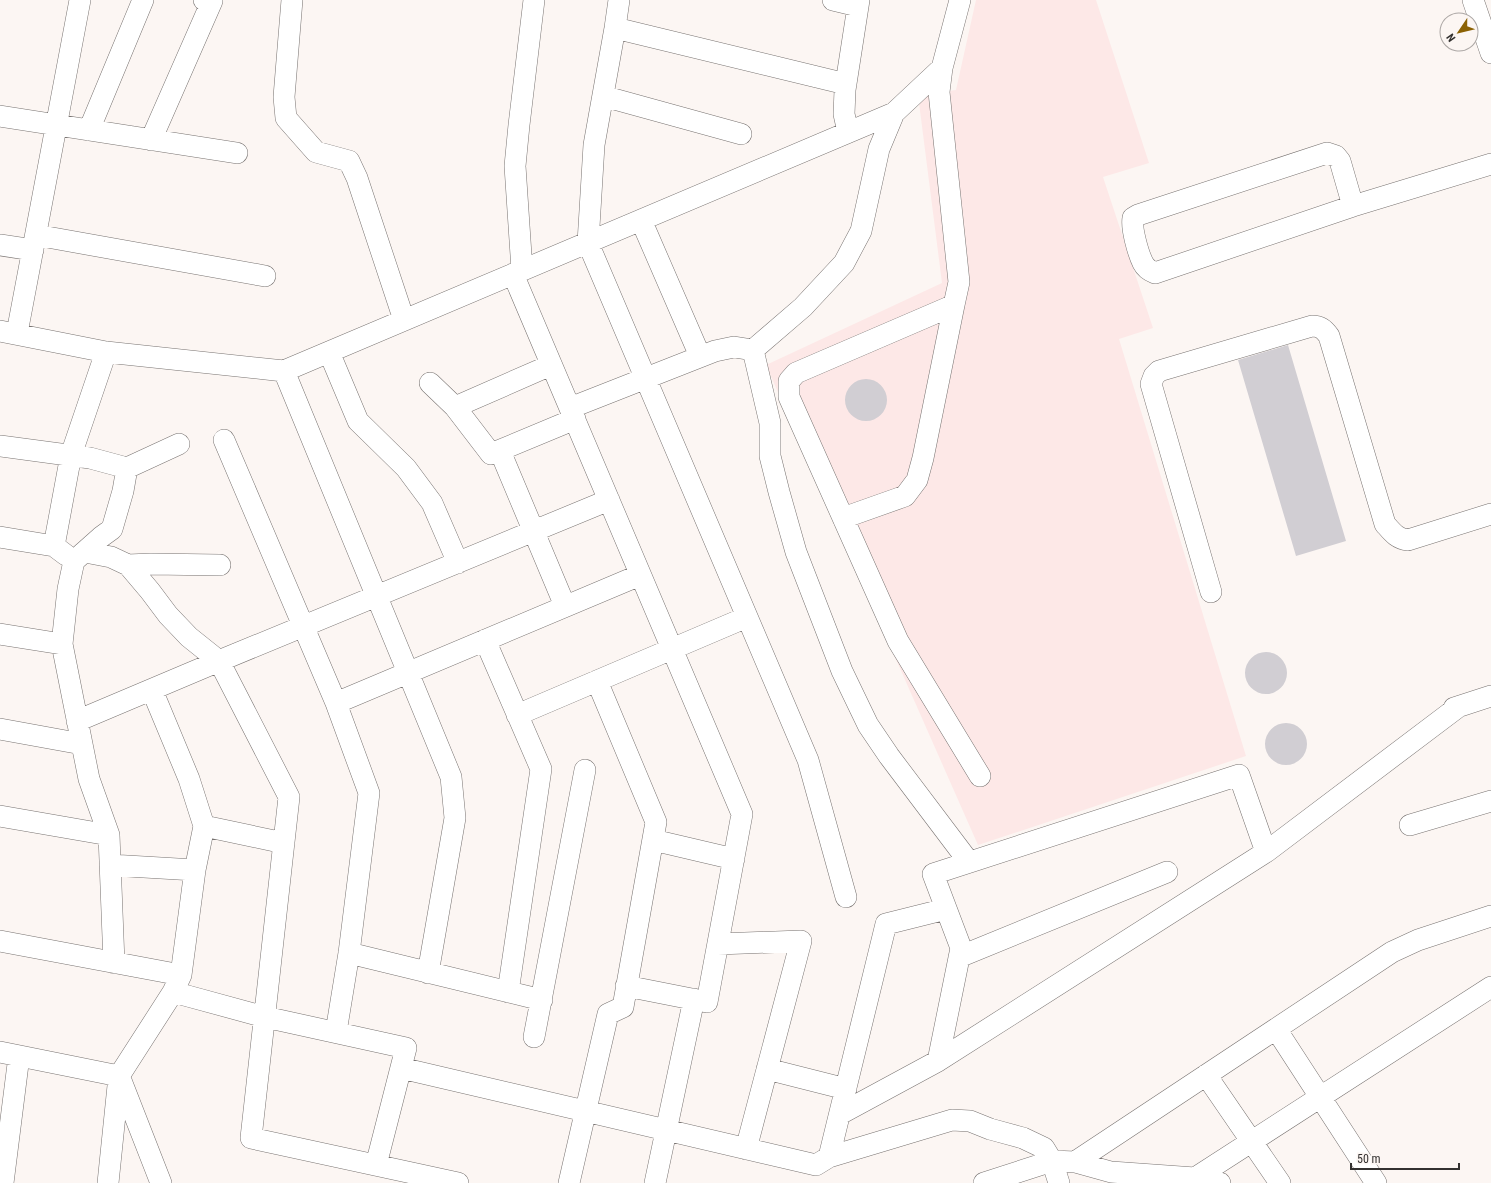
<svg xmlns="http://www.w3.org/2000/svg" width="1491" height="1183" font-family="'Roboto Condensed',sans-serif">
	<rect width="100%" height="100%" fill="#fcf6f3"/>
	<path fill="#fde8e7" d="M976,0H1096L1149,163L1103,177L1153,328L1119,339L1246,756L978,845L766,365L942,283L918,95L956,90Z"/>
	<path fill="#d1ced3" d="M1288,345L1346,541L1296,556L1238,360Z
		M845 400a21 21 0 1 1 42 0a21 21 0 1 1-42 0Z
		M1245 673a21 21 0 1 1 42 0a21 21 0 1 1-42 0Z
		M1265 744a21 21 0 1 1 42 0a21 21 0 1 1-42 0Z"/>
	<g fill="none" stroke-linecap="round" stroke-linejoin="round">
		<g stroke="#787371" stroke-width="22">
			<path id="minor" d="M292,0L284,97L286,118L316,152L349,161L357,178L404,320
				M619,0L615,28L594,145L588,243L808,760L846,897
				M833,0L858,6
				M960,0L942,68L939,92L959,282L954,305L796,373L789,381V397L898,641L980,776
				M1473,0L1491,53
				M615,28L846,84
				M603,96L741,134
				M0,116L237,153
				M89,130L143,0
				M848,132L844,114L845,90L859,0
				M151,140L212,1L204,0
				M1353,206L1340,161L1336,156L1327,153L1138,215L1133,218C1131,228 1138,253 1143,263C1146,269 1150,271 1155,273L1353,206L1491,164
				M641,220L700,356
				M36,235L265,276
				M0,245L33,250
				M522,270L515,166L519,125L534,0
				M513,274L742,814L707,1002L626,986
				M0,331L106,352L284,371L894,113L942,68
				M17,333L80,0
				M753,350L770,423V456L779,492L796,552L842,671L868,725L889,756L969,862
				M753,350L803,307L844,263L861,231L879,149L894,113
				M329,352L358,421L406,468L432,503L458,563
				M284,371L451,777L455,818L428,973
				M430,383L455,407L491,454L575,419
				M455,407L551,365
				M570,408L715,351L734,347L753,350
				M224,440L336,703L369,793L349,953L336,1032
				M0,446L90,458L127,468L179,444
				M500,451L565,606
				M843,518L905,496L917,480L923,458L954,305
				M0,537L54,546L66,555
				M54,546L71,455L106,352
				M85,552L111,557L128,565L150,591L168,615L189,637L219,661L289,797L251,1138L458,1183
				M128,565L151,564L220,565
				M1211,592L1151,384L1154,376L1159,371L1312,326C1320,326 1324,329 1329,336L1385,524C1392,532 1397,539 1408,540L1491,514
				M0,634L62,644
				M485,640L541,769L508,992
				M336,703L640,575
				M1454,708L1491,696
				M517,715L747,617
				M77,721L219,661L609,500
				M0,729L82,744
				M0,816L109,835
				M1410,825L1491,801
				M204,826L284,843
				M653,840L734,859
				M110,865L195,870
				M0,941L181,975
				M718,944L801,941L746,1149
				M349,953L542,1000
				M959,957L1167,872
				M114,963L109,835L89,779L62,644L68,589L74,561L101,537L112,529L123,491L127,468
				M173,992L265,1017L406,1048L376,1165
				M1276,1029L1376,1183
				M534,1037L585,770
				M0,1052L119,1076
				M938,1061L961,948L933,874L1239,775L1266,852
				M401,1068L816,1165L829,1157L952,1120L970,1121L990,1129L1023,1138L1044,1148L1052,1161L1059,1183
				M767,1069L846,1089
				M1206,1075L1280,1183
				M120,1078L161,1183
				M840,1114L938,1061L1266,852L1458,707
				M829,1157L886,924L946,909
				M1075,1162L1392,952L1418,940L1491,916
				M1195,1178L1491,987
				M3,1183L19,1056
				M108,1183L119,1076L173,992L181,975L195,870L204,826L189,779L152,690
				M569,1183L608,1014L623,1007L656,822L597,681
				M655,1183L694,999
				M984,1183L1052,1161L1075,1162L1111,1172L1195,1178L1220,1183"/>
		</g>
		<use href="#minor" stroke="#fff" stroke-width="21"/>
	</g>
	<g transform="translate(1459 32) rotate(235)"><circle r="19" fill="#fcf6f3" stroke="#aca7a5"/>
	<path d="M0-3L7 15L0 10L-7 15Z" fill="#8b6103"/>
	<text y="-6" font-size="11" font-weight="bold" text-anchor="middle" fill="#333130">N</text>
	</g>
	<path d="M1351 1163v6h108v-6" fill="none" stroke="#333130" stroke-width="2"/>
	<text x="1357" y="1163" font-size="12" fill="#333130" stroke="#fcf6f3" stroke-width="3" paint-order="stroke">50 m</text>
</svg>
